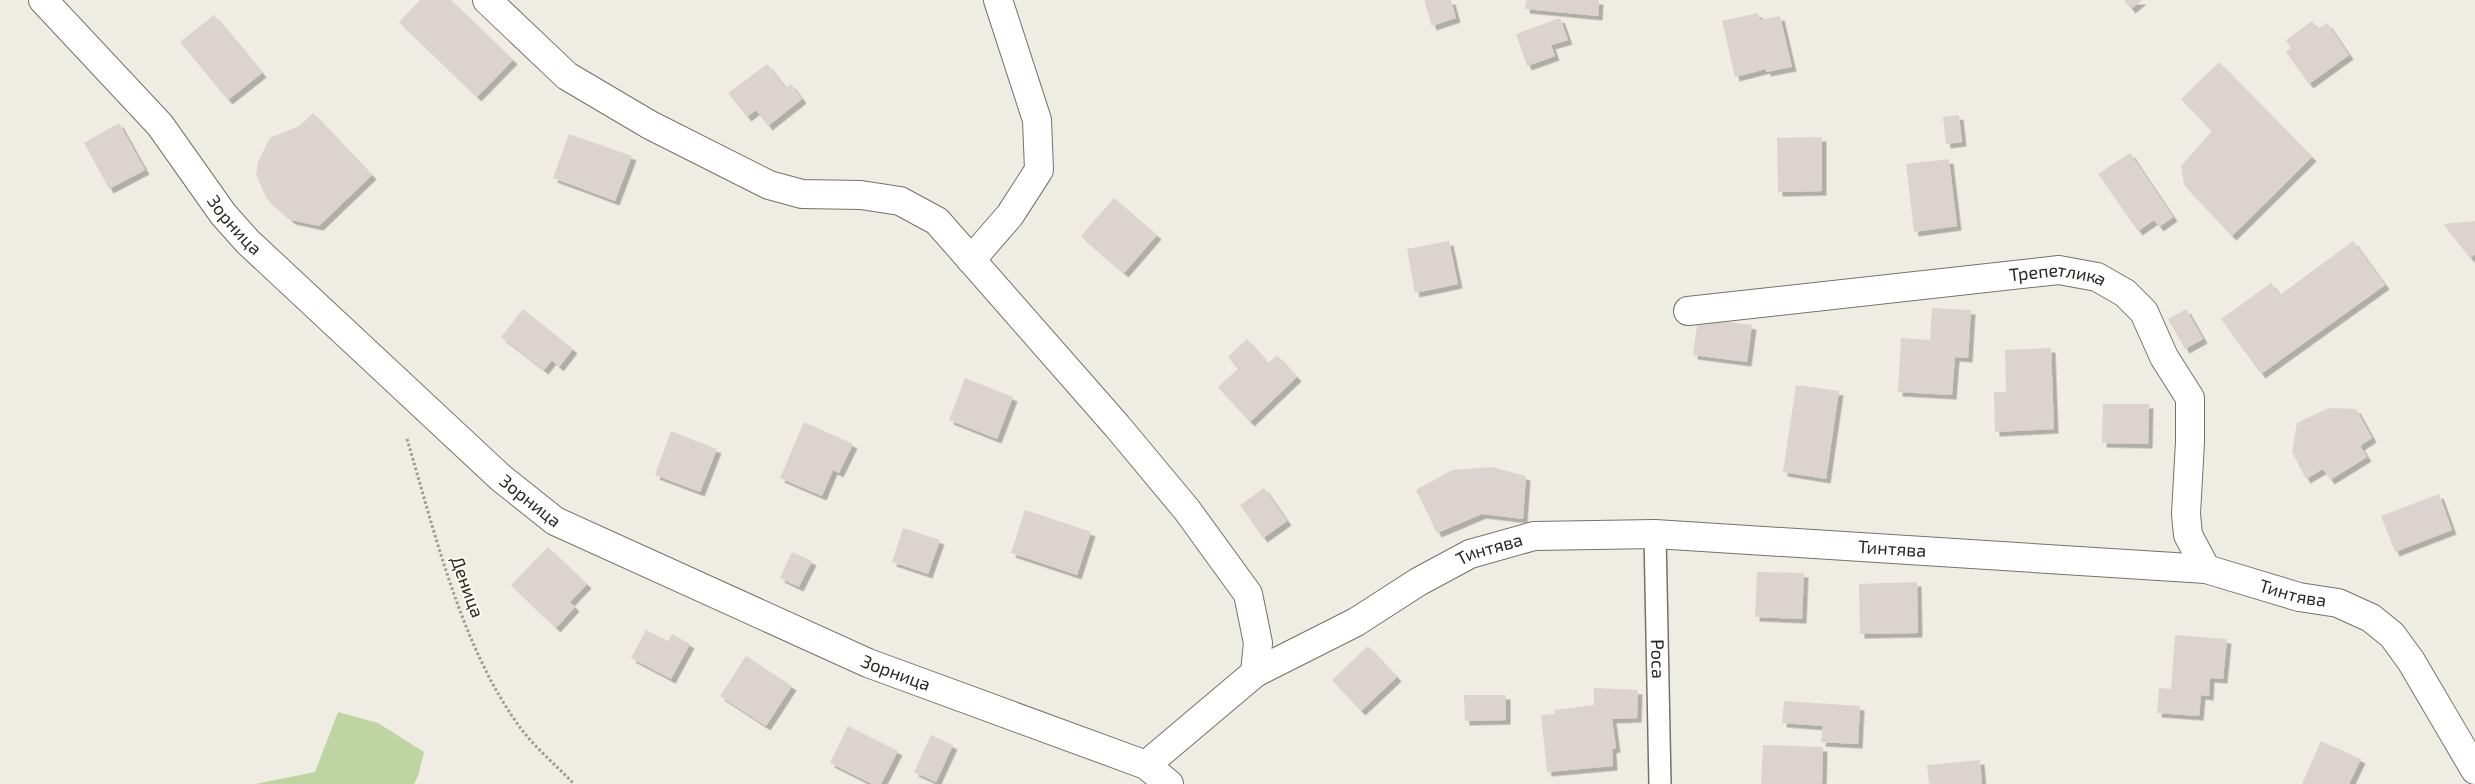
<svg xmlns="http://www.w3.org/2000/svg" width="2475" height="784" font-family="'Exo 2',sans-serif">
	<defs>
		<filter id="shadow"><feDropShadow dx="4.5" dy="4.5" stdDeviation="0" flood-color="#0004"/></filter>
	</defs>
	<rect width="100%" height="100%" fill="#efece4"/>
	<path fill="#bed5a2" d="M338,712L378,723L424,752L418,776L414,784H255L315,772Z"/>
	<path fill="#dcd2d0" filter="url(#shadow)" d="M420,0H451L513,60L477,97L399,22Z
		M1424,0H1451L1456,18L1432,26Z
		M1526,0H1599L1598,16L1525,9Z
		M2124,0H2142L2131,9Z
		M1758,13L1760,20L1780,16L1792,67L1766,72V69L1735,77L1722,21Z
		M214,15L262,73L228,100L180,42Z
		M1560,18L1568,40L1551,45L1555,56L1527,66L1516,34Z
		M2312,21L2318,29L2327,23L2349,55L2309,84L2286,52L2291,48L2286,40Z
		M2219,62L2312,157L2232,236L2184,185L2181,166L2212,131L2181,99Z
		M767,64L786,88L791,84L802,99L768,126L756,110L747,117L728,93Z
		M313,113L372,175L319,226L291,220L267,199L256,175L258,162L270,138L299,126Z
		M1959,115L1962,142L1946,144L1943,117Z
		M119,123L145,170L109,189L84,143Z
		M569,134L632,156L615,201L553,178Z
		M1822,137V191L1778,192L1777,138Z
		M2130,153L2173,217L2159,227L2154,220L2138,231L2098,174Z
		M1949,159L1957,226L1914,232L1906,164Z
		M1114,198L1157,235L1124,273L1081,236Z
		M2475,221V254L2470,258L2443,224Z
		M1449,241L1458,284L1415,293L1407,249Z
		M2353,241L2385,285L2261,374L2221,319L2271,283L2280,295Z
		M1932,308L1971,310L1968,358L1955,357L1952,395L1898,392L1901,338L1930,340Z
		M523,309L573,349L559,367L552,360L544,370L501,337Z
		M2186,309L2203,339L2185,349L2168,319Z
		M1698,318L1752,325L1747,362L1693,355Z
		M1247,339L1268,363L1277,355L1297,377L1250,422L1218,387L1238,369L1228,357Z
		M2051,348L2054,429L1995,432L1994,392H2006L2005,350Z
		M965,378L1013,397L997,439L949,420Z
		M1796,385L1839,391L1826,479L1783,472Z
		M2103,404H2149L2148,444L2102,443Z
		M2329,408L2356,409L2372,438L2360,446L2367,457L2330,480L2323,469L2306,479L2292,452L2297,423Z
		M804,422L853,444L839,473L833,470L822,496L780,478Z
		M671,431L717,449L700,492L655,475Z
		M1492,467L1526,476L1523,519L1482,514L1437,533L1416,490L1452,470Z
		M1264,488L1287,521L1263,538L1240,505Z
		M2439,494L2452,530L2395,552L2381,516Z
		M1025,510L1091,532L1077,575L1011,553Z
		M903,528L940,540L928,574L892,562Z
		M548,547L587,584L570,602L575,607L556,628L511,585Z
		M792,552L812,561L799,587L780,578Z
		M1757,572L1804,573L1802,619L1755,617Z
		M1917,582L1918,633L1860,634L1859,584Z
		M646,630L668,641L672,634L690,644L671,679L631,658Z
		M2175,635L2227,639L2223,679L2210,678L2209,696L2201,695L2199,716L2157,713L2159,688L2171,689Z
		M1368,646L1397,677L1361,711L1332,680Z
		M746,656L792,686L766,726L720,696Z
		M1594,688L1638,690L1637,718L1612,719L1616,748L1612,749L1613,766L1547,772L1541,715L1555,714L1554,710L1594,705Z
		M1464,695H1506V720L1465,721Z
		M1784,701L1860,706L1858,744L1821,742L1823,726L1782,723Z
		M848,726L898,751L881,784H872L830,763Z
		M931,735L953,745L936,782L914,772Z
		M2321,741L2361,759L2349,784H2302Z
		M1763,745L1823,747L1822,784H1761Z
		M1980,760L1982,784H1929L1927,765Z"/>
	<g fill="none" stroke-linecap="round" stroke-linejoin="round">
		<g stroke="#75726b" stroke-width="24">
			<g id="lane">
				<path id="s1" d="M1655,534L1660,784"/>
			</g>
		</g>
		<g stroke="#75726b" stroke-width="30">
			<g id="street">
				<path id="s2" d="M43,0L160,125L223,214L248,242L501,478L555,521L868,663L1146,765L1169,784"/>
				<path d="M487,0L567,76L650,125L769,185L802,194L861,195L900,201L937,221L1117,426L1187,510L1248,594L1258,643L1255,673L1146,765"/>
				<path d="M971,260L1010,215L1039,170L1037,120L998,0"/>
				<path id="s3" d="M1688,311L2059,270L2097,277L2125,293L2144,312L2164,357L2190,398V442L2186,514L2188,535L2206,569"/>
				<path id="s4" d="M1255,673L1356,622L1418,582L1470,554L1534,536L1655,534L2206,569L2299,597L2338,603L2371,618L2392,635L2411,661L2475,770"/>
			</g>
		</g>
		<path stroke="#9c9a94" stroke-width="3" stroke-dasharray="2.5 2.5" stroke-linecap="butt" d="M407,439C435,533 461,646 519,726C534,747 556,765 574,784"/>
		<use href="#lane" stroke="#fff" stroke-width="21"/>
		<use href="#street" stroke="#fff" stroke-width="28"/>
	</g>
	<g text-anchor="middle" stroke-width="4" stroke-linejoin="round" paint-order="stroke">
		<g font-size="18" fill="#2b2926" stroke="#fdf9f1">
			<text dy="6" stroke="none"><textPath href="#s2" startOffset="296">Зорница</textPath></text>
			<text dy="6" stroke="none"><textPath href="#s3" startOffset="372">Трепетлика</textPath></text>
			<text dy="6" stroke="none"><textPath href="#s2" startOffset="701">Зорница</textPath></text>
			<text dy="6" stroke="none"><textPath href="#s4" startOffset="671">Тинтява</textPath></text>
			<text dy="6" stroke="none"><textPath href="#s4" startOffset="266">Тинтява</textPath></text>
			<text transform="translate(467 587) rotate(70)" y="6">Деница</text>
			<text dy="6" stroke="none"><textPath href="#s4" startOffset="1076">Тинтява</textPath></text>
			<text dy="6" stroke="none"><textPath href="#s1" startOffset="125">Роса</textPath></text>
			<text dy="6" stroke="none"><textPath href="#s2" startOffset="1106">Зорница</textPath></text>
		</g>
	</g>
</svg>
